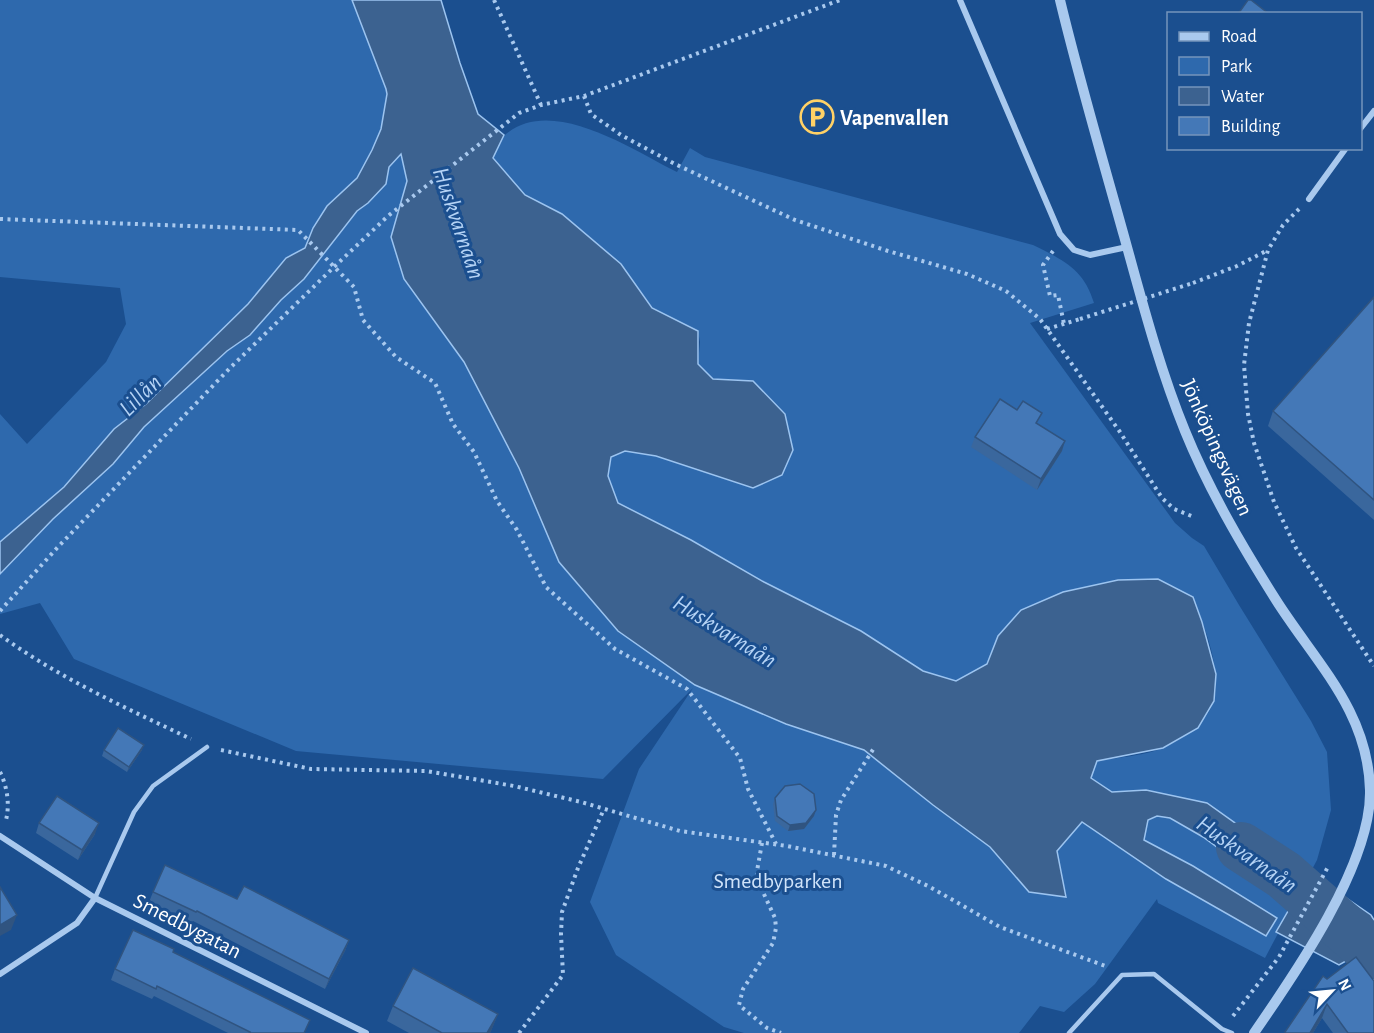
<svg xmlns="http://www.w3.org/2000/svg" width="1374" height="1033" font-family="'Alegreya Sans',sans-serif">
	<rect width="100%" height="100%" fill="#1b4f8f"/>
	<path fill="#2e69ad" d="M0,0H352L386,89L407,181L391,237L404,279L464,362L519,468L559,562L833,740L864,750L933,805L990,847L1029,892L1066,897L1056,851L1082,822L1137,814L1178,797L1146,790L1112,792L1091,778L1090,765L1097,761C1115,758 1149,755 1165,747C1184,738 1208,722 1214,700C1222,669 1204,626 1193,597L1118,580L1063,592L1021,610L998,636L987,664L956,681L923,671L861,631L764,582L691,540L618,503L608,476L611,457L625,451L656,456L785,414L753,381L713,379L698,364L700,342L698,331L652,308L621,264L562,214L525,195L493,158C496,151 500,139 506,134C552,95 633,150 677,172L690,148L705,157L1033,245C1063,260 1084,269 1094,303L1030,323L1175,523L1192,538L1204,546L1239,605L1311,721L1327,752L1331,810L1317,860L1265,958L1158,903L1157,899L1095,984L1064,1012L1040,1006L1019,1033H744L724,1027L616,955L590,902L639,769L693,688L603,779L296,751L74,659L40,603L0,614V414L27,444L106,362L126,324L120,288L0,277Z"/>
	<path fill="#3c6290" stroke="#9cc4f0" stroke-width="1.5" d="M352,0H441L460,63L478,114L504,135L493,158L525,195L562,214L621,264L652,308L698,331V364L713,379L753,381L785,414L793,450L782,475L753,488L656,456L625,451L611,457L608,476L618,503L691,540L764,582L861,631L923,671L956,681L987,664L998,636L1021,610L1063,592L1118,580L1158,579L1193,597L1202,622L1216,674L1214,701L1198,728L1163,748L1097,761L1091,778L1112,792L1146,790L1207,803L1304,872L1288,899L1203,837L1170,818L1157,816L1148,820L1144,840L1193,866L1277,918L1266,936L1166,879L1082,822L1057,851L1066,897L1029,892L990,847L933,805L864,750L786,724L695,685L618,631L559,562L519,468L464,362L404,279L391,237L407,181L401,154L389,167L386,184L368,203L357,211L304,279L281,300L250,335L227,351L144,427L113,464L53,519L0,574V542L64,487L114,429L146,404L248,304L286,258L305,248L313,228L327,206L357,178L372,150L381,129L387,94L386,89Z
		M1310,873L1371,915L1374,920V980L1353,957L1339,965L1276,932Z"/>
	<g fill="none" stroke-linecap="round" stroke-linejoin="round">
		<path stroke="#3c6290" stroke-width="50" d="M1241,847L1284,875L1374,954"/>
		<path stroke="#a9c9ee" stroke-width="4" stroke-dasharray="3 4.5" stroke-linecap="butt" d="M494,0L541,105
			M584,96L591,114L621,135L675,164L795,220L888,251L967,274L1006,291L1040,319L1120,432L1162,498L1174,509L1194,517
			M1299,209L1283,225L1268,250L1249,323L1244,365L1248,414L1254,443L1274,502L1296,548L1374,666
			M0,219L298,230L354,287L363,320L396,357L435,383L453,424L474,452L497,501L517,530L546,587L615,649L687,689L740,758L748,789L776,844
			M1053,251L1043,265L1050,296L1058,295L1064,324
			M1193,283L1237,266L1268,250
			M1047,329L1080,319
			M0,611L57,548L230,368L335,266L388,216L519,113L541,105L584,96L840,0
			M0,635C59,678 126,708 191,739
			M221,750L311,769L426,771L514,786L581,802L680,831L787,846L886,866L930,887L1000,927L1108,967
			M0,772C7,786 10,804 6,820
			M762,843L757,871L763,892L775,918L776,928L773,943L743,989L739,1005L767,1028L781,1033
			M834,855L836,815L841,800L874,748
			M1233,1016L1279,957L1329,865
			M519,1033L563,975L561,934L562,912L578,868L604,809"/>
		<path stroke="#a9c9ee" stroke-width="4.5" d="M95,898L134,812L153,786L207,747
			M1069,1033L1122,975L1154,974L1222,1029L1232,1033"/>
		<path stroke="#a9c9ee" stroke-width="6" d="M960,0L1060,234L1074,250L1090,255L1127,247
			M1360,129L1374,111
			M1309,199L1346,148
			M0,836L95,898L366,1033
			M0,974L77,923L95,898"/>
		<path stroke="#a9c9ee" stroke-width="10" d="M1060,0C1079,79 1102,157 1124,236C1142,301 1159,367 1185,431C1209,490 1242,546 1276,600C1316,663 1368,711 1370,790C1372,863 1295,974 1254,1033"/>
		<path stroke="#a9c9ee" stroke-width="4" stroke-dasharray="3 4.5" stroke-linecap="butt" d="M1080,319L1193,283"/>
	</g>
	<path fill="#3a679d" d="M1374,297V520L1268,426L1273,411Z
		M1038,424L1062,451L1037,490L971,447L975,437Z
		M104,750H142L127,772L102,756Z
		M775,798L814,816L804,829L788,831L775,821L773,804Z
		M39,823L95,834L78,860L36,833Z
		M153,892L349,940L345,951L325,989L193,921L192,922L149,902Z
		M173,953L305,1033H228L154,996L152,999L111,980L115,969Z
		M1323,976L1327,979L1374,1033H1333L1322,1018L1313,1033H1285Z
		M393,1006L498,1014L490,1033H409L387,1021Z"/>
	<path fill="#305480" d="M1065,441L1062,451L1037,490L1041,479Z
		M144,745L142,750L127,772L129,767Z
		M816,810L814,816L804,829L788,831L790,825Z
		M99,823L95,834L78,860L82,850Z
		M17,915L11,930L0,936V925Z
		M349,940L345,951L325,989L329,979Z
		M1327,1004L1322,1018L1313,1033H1310Z
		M498,1014L492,1029L490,1033H487Z"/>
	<path fill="#4478b7" stroke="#305480" stroke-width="1.5" d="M1248,0H1251L1269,14H1238Z
		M1374,297V500L1273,411Z
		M1000,399L1017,410L1023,401L1042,413L1036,423L1065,441L1041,479L975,437Z
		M118,728L144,745L129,767L104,750Z
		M800,784L814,794L816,810L806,823L790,825L777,816L775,798L785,786Z
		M57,796L99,823L82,850L39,823Z
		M165,865L237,899L244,886L349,940L329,979L197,911L196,912L153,892Z
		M0,887L17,915L0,925Z
		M133,930L174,949L173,952L310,1020L304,1033H249L250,1032L157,986L156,989L115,969Z
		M1356,957L1374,981V1033H1348L1327,1004L1310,1033H1286L1285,1032L1323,976L1327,979Z
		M413,968L498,1014L487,1033H442L393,1006Z"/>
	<defs>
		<g id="parking-ring" transform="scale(1.725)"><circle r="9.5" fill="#1b4f8f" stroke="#ffd166" stroke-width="1.5"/><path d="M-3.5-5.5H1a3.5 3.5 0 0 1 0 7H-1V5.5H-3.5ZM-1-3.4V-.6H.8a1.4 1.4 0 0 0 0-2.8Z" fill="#ffd166"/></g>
	</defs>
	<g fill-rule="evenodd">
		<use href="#parking-ring" x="817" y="117"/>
	</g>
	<g text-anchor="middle" stroke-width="6" stroke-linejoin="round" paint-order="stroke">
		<g font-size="22" font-weight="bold" fill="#fff" stroke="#1b4f8f" text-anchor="start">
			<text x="840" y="125">Vapenvallen</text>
		</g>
		<g font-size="22" fill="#fff" stroke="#1b4f8f">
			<text transform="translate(1218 447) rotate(66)" y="8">Jönköpingsvägen</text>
			<text transform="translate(188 925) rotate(27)" y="8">Smedbygatan</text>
		</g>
		<g font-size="22" fill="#cfe3fa" stroke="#1b4f8f">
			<text x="778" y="888">Smedbyparken</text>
		</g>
		<g font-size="24" font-style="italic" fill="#b5d3f5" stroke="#1b4f8f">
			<text transform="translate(459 223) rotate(71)" y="8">Huskvarnaån</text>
			<text transform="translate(140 395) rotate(-44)" y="8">Lillån</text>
			<text transform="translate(725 631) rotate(32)" y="8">Huskvarnaån</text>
			<text transform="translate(1247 854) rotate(35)" y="8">Huskvarnaån</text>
		</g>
	</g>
	<rect x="1167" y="12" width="195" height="138" fill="#1b4f8f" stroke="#7695bc" stroke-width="1.5"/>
	<rect x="1179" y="32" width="30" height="9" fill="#a9c9ee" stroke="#7695bc" stroke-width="1.5"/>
	<text x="1221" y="42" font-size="18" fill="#ffffff">Road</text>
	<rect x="1179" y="57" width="30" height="18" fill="#2e69ad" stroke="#7695bc" stroke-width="1.5"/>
	<text x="1221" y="72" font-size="18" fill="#ffffff">Park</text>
	<rect x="1179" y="87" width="30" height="18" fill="#3c6290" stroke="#7695bc" stroke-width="1.5"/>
	<text x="1221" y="102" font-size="18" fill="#ffffff">Water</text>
	<rect x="1179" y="117" width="30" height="18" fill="#4478b7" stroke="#7695bc" stroke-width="1.5"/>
	<text x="1221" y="132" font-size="18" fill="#ffffff">Building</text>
	<g transform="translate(1332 991) rotate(64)" stroke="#1b4f8f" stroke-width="4.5" paint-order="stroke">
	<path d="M0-4.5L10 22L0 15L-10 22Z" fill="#ffffff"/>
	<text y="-9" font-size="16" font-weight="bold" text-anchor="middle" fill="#ffffff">N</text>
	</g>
</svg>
